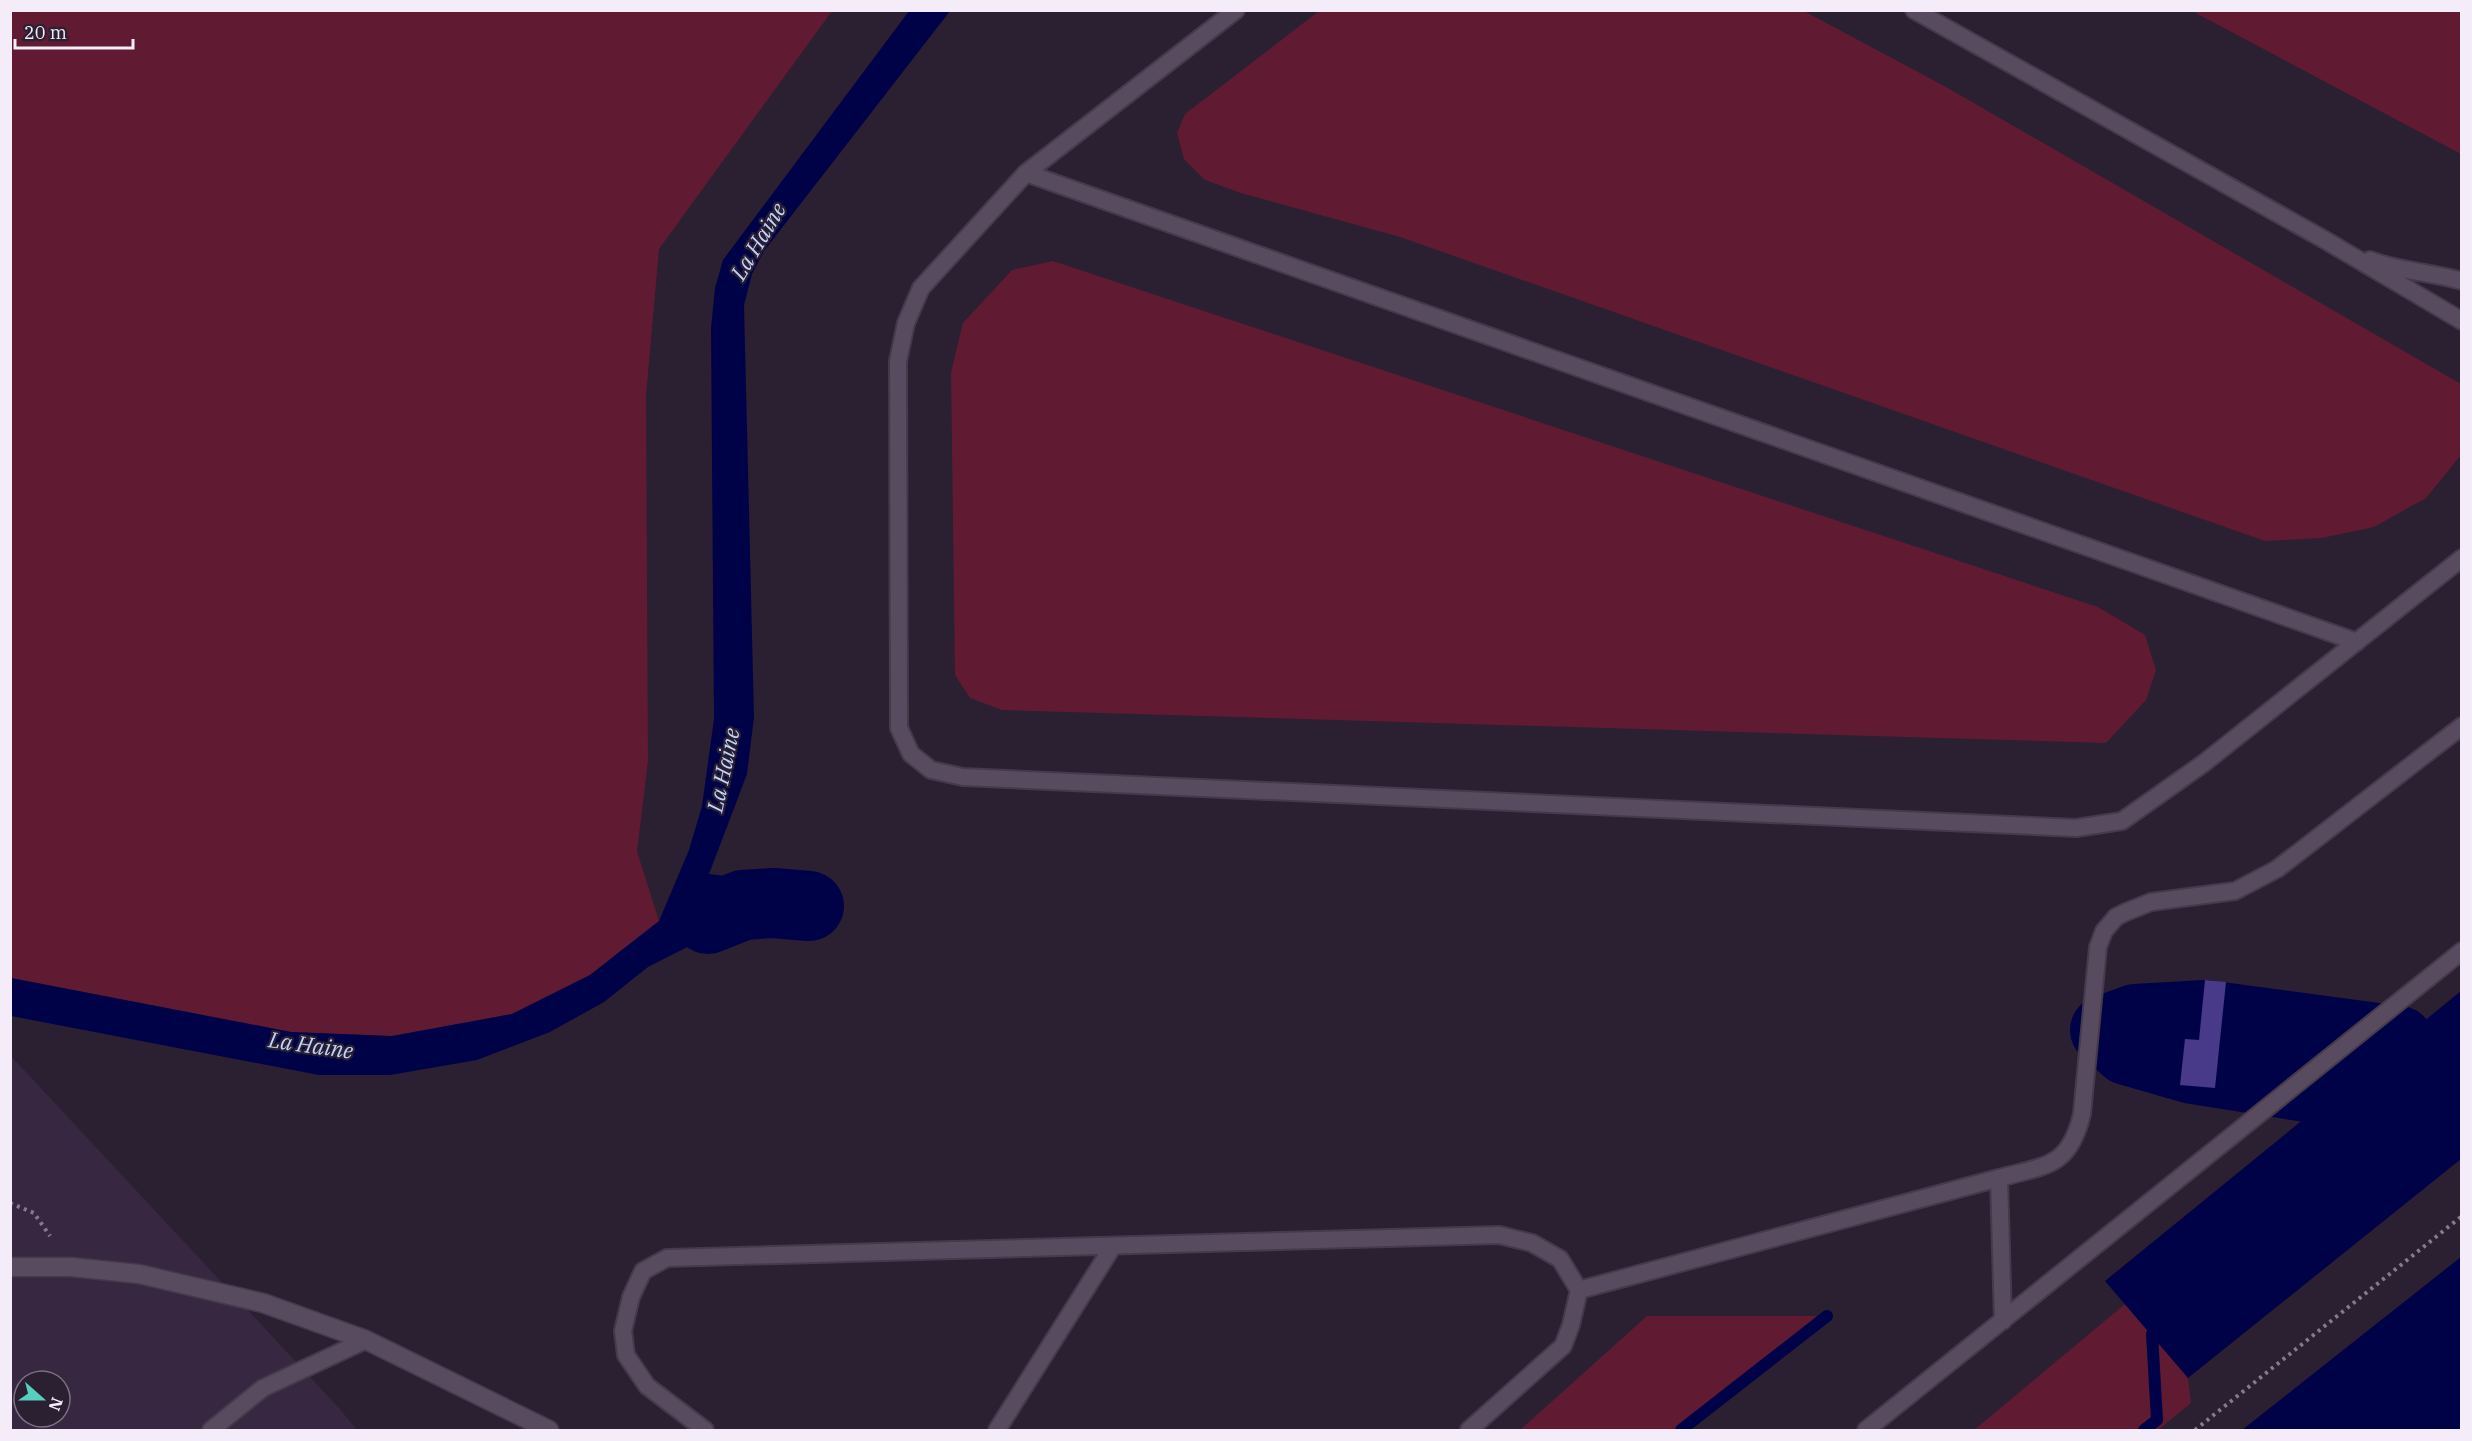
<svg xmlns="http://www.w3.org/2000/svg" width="2472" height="1441" font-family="'IBM Plex Serif',serif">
	<rect width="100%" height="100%" fill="#2b1f32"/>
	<path fill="#372740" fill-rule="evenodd" d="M10,1055L339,1408L357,1430H11ZM24,1381H60V1417H24Z"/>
	<path fill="#601b32" d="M10,11H832L659,249L646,396L648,761L637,851L659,921L590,975L512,1014L392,1036L291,1032L11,978Z
		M1319,11H1804L1946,87L2461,384V455L2426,498L2374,527L2322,538L2265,541L1400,237L1241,193L1205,180L1184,159L1177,133L1185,114Z
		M2192,11H2461V154Z
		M1053,261L2098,607L2145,635L2156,670L2146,700L2106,743L1002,710L970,698L955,675L951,372L963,323L1012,270Z
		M2125,1304L2188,1378L2191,1403L2158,1430H1974Z
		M1647,1316H1827L1684,1430H1520Z"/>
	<path fill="#000248" d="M909,11H950L764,251L752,274L744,305L754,717L747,774L709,874L808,886L794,927L739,932L703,939L648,967L604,1002L550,1032L477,1060L390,1075H319L11,1016V978L291,1032L392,1036L512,1014L590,975L659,921L689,850L702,806L714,719L711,328L715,288L723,260Z
		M2461,991V1159L2188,1378L2105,1281Z
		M2461,1257V1430H2242Z"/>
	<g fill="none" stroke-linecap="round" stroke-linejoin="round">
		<path stroke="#000248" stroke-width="12" d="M1681,1430L1827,1316
			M2144,1430L2157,1420L2152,1334"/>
		<path stroke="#000248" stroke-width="70" d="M708,919L743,905L773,903L809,906
			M2205,1015L2399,1041L2451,1093L2337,1092L2193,1069L2127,1050L2105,1030L2135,1019Z"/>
	</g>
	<path fill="#483a89" d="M2205,980L2226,982L2215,1088L2180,1085L2185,1039L2199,1040Z"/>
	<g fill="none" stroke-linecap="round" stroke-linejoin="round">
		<g stroke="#443a4a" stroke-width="20">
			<path id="lane" d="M1236,10L1026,173L921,288L906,323L898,361L899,728L911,754L931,770L963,777L2076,828L2122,821L2204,763L2462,558
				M1914,10L2325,240L2462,321
				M1026,173L2357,642
				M2370,260C2397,271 2432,272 2462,281
				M1999,1178L2003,1321
				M1579,1290L1999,1178C2046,1165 2069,1168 2082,1114L2098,947L2104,931L2116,917L2126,912L2151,902L2235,891L2277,869L2462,726
				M211,1430L263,1388L366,1340
				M705,1430L647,1386L626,1355L623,1331L631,1297L643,1271L667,1258L1499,1235L1532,1243L1560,1259L1579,1290L1571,1325L1563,1346L1469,1430
				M997,1430L1113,1246
				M1866,1430L2462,951"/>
		</g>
		<g stroke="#443a4a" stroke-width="21">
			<path id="street" d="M10,1267H71L139,1274L263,1303L366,1340L549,1430"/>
		</g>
		<path stroke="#857b8b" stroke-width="4" stroke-dasharray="3 4.5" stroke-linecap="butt" d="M10,1203L34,1213L50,1236
			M2195,1430L2462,1216"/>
		<use href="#lane" stroke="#584b60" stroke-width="16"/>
		<use href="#street" stroke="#584b60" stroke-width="18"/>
	</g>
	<g text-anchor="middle" stroke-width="4.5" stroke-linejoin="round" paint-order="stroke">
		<g font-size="22" font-style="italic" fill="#bed5fe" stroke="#2b1f32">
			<text transform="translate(758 241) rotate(-59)" y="8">La Haine</text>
			<text transform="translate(723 770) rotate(-78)" y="8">La Haine</text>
			<text transform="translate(311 1045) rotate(8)" y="8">La Haine</text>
		</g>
	</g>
	<rect width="2472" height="1441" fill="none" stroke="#f4ecf9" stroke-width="24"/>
	<g transform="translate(42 1399) rotate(111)"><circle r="28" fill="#2b1f32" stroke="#7b7182" stroke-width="1.5"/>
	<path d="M0-4.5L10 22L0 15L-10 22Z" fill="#58cec0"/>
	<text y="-9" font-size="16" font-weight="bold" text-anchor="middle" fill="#f4ecf9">N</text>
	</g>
	<path d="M15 39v9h118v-9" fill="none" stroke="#f4ecf9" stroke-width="3"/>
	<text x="24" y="39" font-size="18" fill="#f4ecf9" stroke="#2b1f32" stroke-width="4.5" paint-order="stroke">20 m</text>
</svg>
